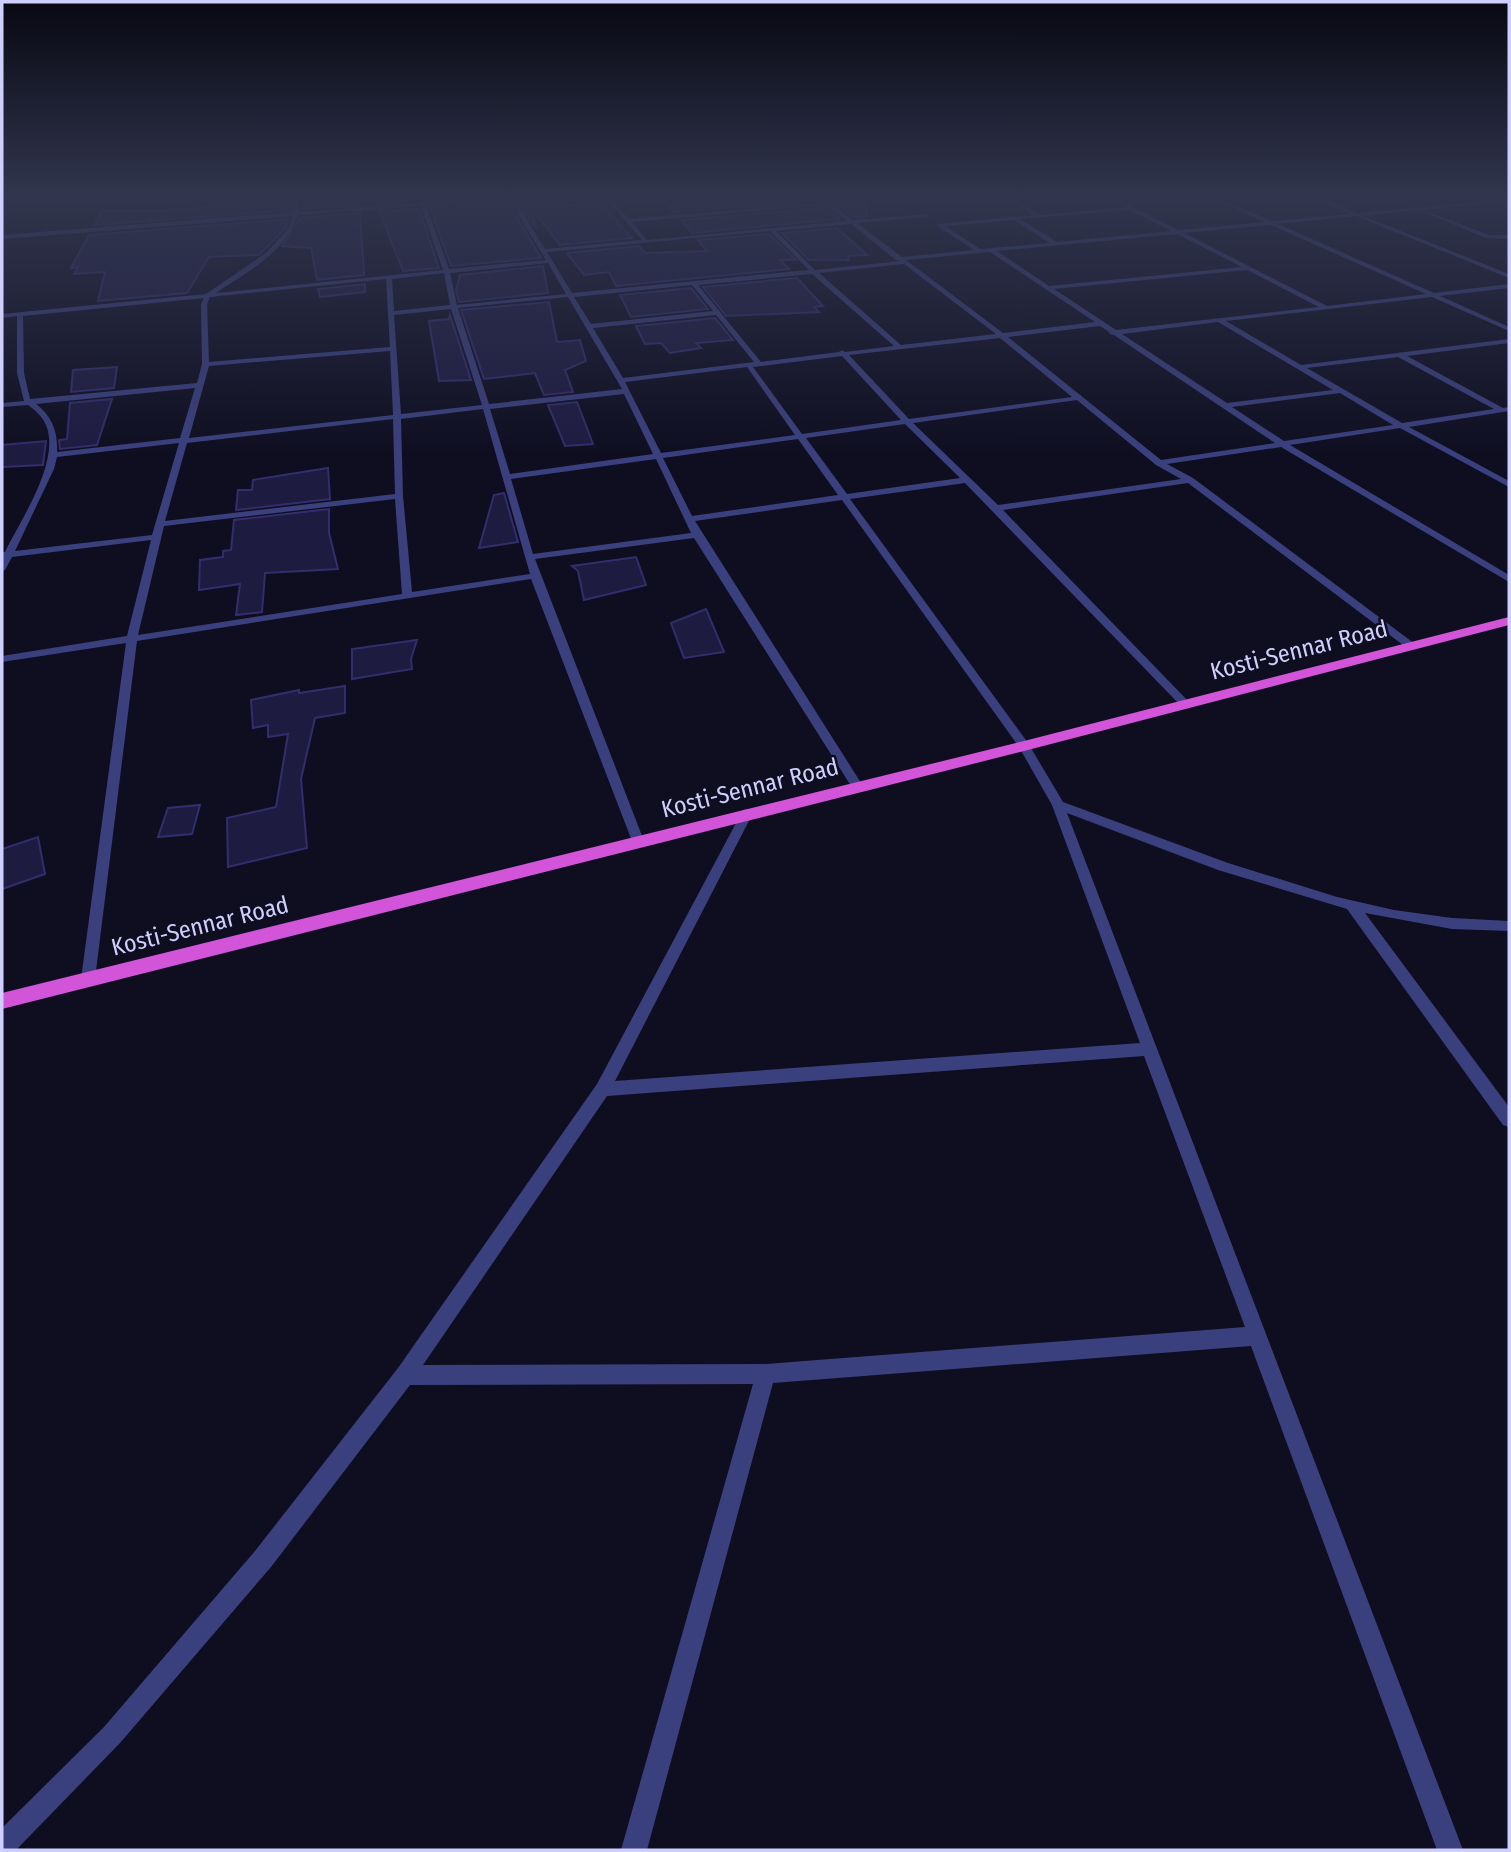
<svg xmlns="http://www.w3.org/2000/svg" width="1511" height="1852" font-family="'Fira Sans Condensed',sans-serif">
	<rect width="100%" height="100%" fill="#0f0e21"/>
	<path fill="#1e1b41" stroke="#322d6c" stroke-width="2" d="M220,194H292V210L95,225L102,211H162L228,206Z
		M303,194H354L353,199L359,198V205L302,209Z
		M398,194H485L377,203L375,197Z
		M737,194H800L805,199L816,200L674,212L663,199Z
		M530,199L532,207L601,203L632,238L560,245L532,209L536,229L518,200Z
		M508,202L541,258L451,266L430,207Z
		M866,203L867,216L854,217L839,206Z
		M825,208L840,219L692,233L681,220Z
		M419,209L439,268L403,271L380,212Z
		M360,213L364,275L317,280L311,248L282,246L300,218Z
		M289,219L286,228L259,255L209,257L187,293L98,301L105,272L74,274L78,267L71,268L89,235Z
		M837,228L867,255L848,256L849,260H809L782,233Z
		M769,234L796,260H780L789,269L616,286L609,272L584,275L567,253L639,246L645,253L707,251L698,240Z
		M543,266L548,293L459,302L456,290L460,275Z
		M797,278L823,306L814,307L819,312L726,316L703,287Z
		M365,284V292L320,297L318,289Z
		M691,288L708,309L631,317L620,295Z
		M549,302L557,342L580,340L586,361L565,370L573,392L544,395L535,373L484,379L461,310Z
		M450,315L471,380L439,381L429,321L449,319Z
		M715,318L733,340L696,343L701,348L670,353L661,343L645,344L636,326Z
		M117,367L114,388L71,392L73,370Z
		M112,399L97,445L60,449L59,440L67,439L70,403Z
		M577,402L593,444L565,446L548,405Z
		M46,441L43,465L2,467V445Z
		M328,468L330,499L236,510L238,490H252L253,480Z
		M504,493L518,542L479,548L494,495Z
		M329,509V533L338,569L265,573L262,612L236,615L240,584L199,590L200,560L223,557V551L231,550L234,520Z
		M636,557L646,585L584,600L578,571L572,566Z
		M706,609L724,652L684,658L671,623Z
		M417,640L411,659L412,669L352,679V649Z
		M345,686V713L315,718L301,779L307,848L228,867L227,818L276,807L288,734L268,737V725L253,728L251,700L299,690V693Z
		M200,805L192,834L158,837L168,808Z
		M38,837L45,874L2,889V849Z"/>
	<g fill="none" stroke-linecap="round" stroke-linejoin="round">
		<path fill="#3a407e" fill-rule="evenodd" d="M8,194L2,199L3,194Z
			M295,194H300L299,212L524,194H551L514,198L545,249L642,240L602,194H607L629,219L822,202L813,194H819L828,201L930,194L832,204L853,220L928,214L926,217L857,223L902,257L974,250L937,226V224L1034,215L999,194H1005L1040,215L1125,207L1101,194H1108L1178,230L1265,222L1201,194L1218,198L1272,194L1222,200L1272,221L1350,214L1303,194H1311L1357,213L1509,199V202L1423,210L1489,235H1509V239L1486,238L1419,210L1363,216L1509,274V278L1356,216L1278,224L1434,293L1509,284V288L1440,296L1509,327V331L1432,297L1226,321L1301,365L1509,339V343L1407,356L1503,408L1509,407V411L1409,427L1509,481V487L1400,428L1290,445L1509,575V582L1281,447L1167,464L1193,478L1415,644V648H1407L1188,483L1003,510L1191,704L1189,706H1181L965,483L850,499L1028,743L1063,802L1228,863L1337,897L1394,910L1452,918L1509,921V931L1452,929L1365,913L1509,1107V1127L1503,1125L1347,909L1218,870L1067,813L1463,1850H1437L1251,1346L773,1383L647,1850H621L753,1384L410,1385L271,1567L120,1743L16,1850H2V1828L104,1727L255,1551L398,1368L597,1084L743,810L747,809L753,813L615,1081L1140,1043L1052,805L1019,747L842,500L695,521L863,786L857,790L853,789L694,538L535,559L644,841L638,846L632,841L531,579L137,641L95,979L93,983H83L81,979L126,643L2,662V656L127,636L151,540L12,557L5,570L2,571V552H5C21,519 61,461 46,425C42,416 35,410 28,405L2,407V403L24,401L17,373V316L2,318V314L206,294L266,253L288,229L293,216L2,239V235L294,212ZM509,199L546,260L449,269L426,205ZM826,205L847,221L647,240L632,222ZM421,206L443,270L216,293C248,271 284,254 298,215ZM1130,210L1171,231L1057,242L1020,219ZM1014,220L1050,243L980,249L945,226ZM851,224L896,260L901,261L815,270L776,231ZM1271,225L1426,294L1327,306L1184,233ZM770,231L809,270L572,293L547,252ZM1177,234L1242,267L1049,286L997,251ZM990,252L1095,322L1003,333L906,260ZM548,263L566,294L457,305L450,273ZM904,264L996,334L901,345L819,273ZM1247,270L1319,307L1116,330L1054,289ZM444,273L450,305L394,311L392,279ZM812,274L894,346L845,352L842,350L839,352L761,362L698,285ZM386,279L390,347L209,362L207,304L210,297ZM692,285L713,311L591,324L574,297ZM568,297L622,389L489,404L458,308ZM204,298L201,304L202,364L197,383L30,399L24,373L23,316ZM451,309L482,405L401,414L394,315ZM716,315L754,362L623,378L593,328ZM1218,322L1333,390L1227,403L1122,334ZM1100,326L1109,332L1110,334L1114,335L1275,443L1161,460L1008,337ZM1000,338L1072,397L909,419L849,355ZM390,351L393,415L189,438L209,366ZM842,356L901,420L802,434L753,367ZM1398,357L1494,409L1402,423L1307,368ZM747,367L795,435L661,453L625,382ZM195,388L180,438L57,452C58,432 52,416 36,404ZM1340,393L1393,425L1284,441L1232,407ZM624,394L653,454L510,474L490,409ZM1077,400L1156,465L1181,479L998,505L913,423ZM483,409L530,574L412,592L403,496L401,419ZM393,419L395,494L165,521L187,443ZM905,424L960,478L847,494L806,438ZM798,439L838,495L692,516L663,458ZM179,443L152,535L15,551L54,469L57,457ZM656,459L691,533L533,554L511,479ZM395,499L402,594L138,635L164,526ZM1144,1056L1245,1327L766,1364L423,1365L607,1096Z"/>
		<path fill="#d254d8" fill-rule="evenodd" d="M1509,617V625L1024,751L2,1009V993L1024,741Z"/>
	</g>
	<linearGradient id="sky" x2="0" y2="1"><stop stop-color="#080812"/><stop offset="0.43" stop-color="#31364e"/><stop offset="1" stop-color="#31364e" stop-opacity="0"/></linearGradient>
	<rect width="1511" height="454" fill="url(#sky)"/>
	<g text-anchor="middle" stroke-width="5" stroke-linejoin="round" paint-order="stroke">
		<g font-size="24" fill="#cfcffd" stroke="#0f0e21">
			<text transform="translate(1299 650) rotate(-14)" y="8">Kosti-Sennar Road</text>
			<text transform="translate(750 788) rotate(-14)" y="8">Kosti-Sennar Road</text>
			<text transform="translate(200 926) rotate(-14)" y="8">Kosti-Sennar Road</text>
		</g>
	</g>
	<rect width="1511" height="1852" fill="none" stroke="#cfcffd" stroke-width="7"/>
</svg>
